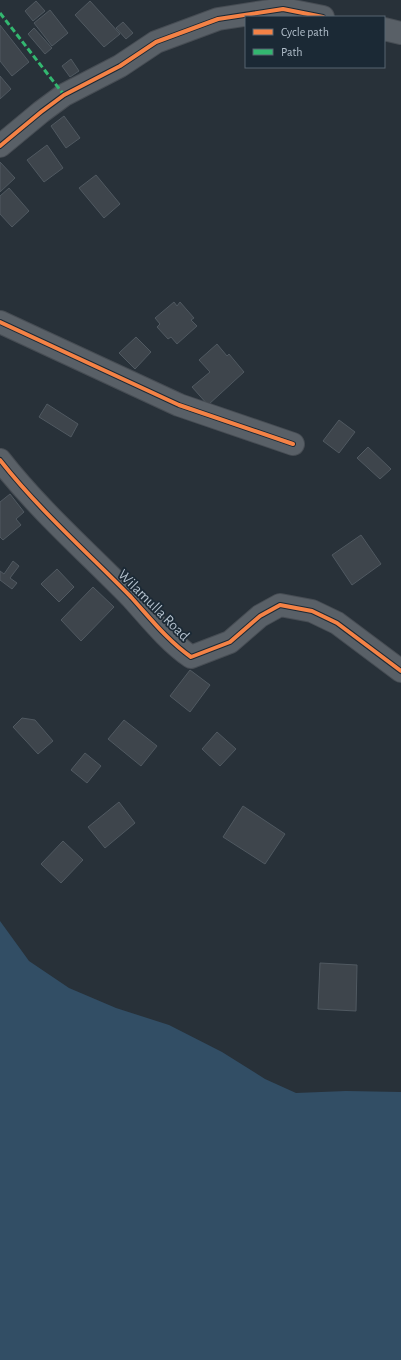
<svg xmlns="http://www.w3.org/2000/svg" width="401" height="1360" font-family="'Alegreya Sans',sans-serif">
	<rect width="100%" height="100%" fill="#283139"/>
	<path fill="#324e65" d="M0,921L29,961L69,988L116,1008L169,1025L222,1052L265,1079L296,1093L346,1091L401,1092V1360H0Z"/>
	<path fill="#3e454c" stroke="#505961" d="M36,1L45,11L33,21L25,11Z
		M90,1L120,34L104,47L75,15Z
		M50,10L68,33L52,46L34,23Z
		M123,22L133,33L126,39L116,28Z
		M0,25L29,62L12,76L0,61Z
		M34,28L52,48L45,54L28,34Z
		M71,59L79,71L70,77L62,66Z
		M0,76L11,89L0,99Z
		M64,116L80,138L66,148L51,126Z
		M47,145L63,168L44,182L27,160Z
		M0,162L15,178L0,192Z
		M96,175L120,204L104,218L79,188Z
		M9,188L29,211L12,227L0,214V196Z
		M174,302L177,306L180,302L194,318L191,320L197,326L177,344L171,337L168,339L157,327L160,324L155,318Z
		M136,337L151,352L135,369L119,353Z
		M217,344L227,356L229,354L244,372L208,405L192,387L210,372L199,360Z
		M47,404L78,424L71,437L39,417Z
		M339,420L355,432L339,453L323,441Z
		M368,447L391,469L380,479L357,458Z
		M10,494L24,512L16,519L21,525L3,540L0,537V502Z
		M361,535L381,564L352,585L332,555Z
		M13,561L19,566L10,578L17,583L12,589L0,580V571L4,574Z
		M57,569L74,587L59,602L41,584Z
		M93,587L114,607L81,641L61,620Z
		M190,670L210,685L190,712L170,696Z
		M22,718L35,720L53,741L38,754L13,727Z
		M124,720L157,746L141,766L108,739Z
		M217,732L236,749L220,766L202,749Z
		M85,753L101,766L87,783L71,770Z
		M119,802L135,823L105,848L88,827Z
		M243,806L285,834L265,864L223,837Z
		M63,841L83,860L61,883L41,864Z
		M320,963L357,965L356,1011L318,1009Z"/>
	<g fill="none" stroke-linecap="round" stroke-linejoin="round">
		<g stroke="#474d54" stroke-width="24">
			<path id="street" d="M384,29L401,33
				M0,146L41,112L64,95L120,66L156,42L218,19L283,9L323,17
				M0,322L179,405L293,444
				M0,460C39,510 87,552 131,597C150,618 168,641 191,657L230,642L260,616L280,605L312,611L337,623L401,671"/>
		</g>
		<use href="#street" stroke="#596067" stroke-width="22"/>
		<path stroke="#33b770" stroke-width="3" stroke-dasharray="6 3" stroke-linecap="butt" d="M0,13L64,95"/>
		<g stroke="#1b2935" stroke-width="6">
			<path id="cycleway" d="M0,146L41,112L64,95L120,66L156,42L218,19L283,9L323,17
				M0,322L179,405L293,444
				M0,460C39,510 87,552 131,597C150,618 168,641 191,657L230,642L260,616L280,605L312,611L337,623L401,671"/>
		</g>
		<use href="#cycleway" stroke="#f48246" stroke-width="4"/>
	</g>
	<g text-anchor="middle" stroke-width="3.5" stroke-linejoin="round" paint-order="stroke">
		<g font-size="15" fill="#b2bfcb" stroke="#1b2935">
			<text transform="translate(154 605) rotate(45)" y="5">Wilamulla Road</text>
		</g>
	</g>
	<rect x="245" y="16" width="140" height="52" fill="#1b2935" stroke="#576571"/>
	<rect x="253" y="29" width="20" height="6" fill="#f48246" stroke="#576571"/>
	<text x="281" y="36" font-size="12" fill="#b2bfcb">Cycle path</text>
	<rect x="253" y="49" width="20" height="6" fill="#33b770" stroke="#576571"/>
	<text x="281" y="56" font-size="12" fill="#b2bfcb">Path</text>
</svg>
